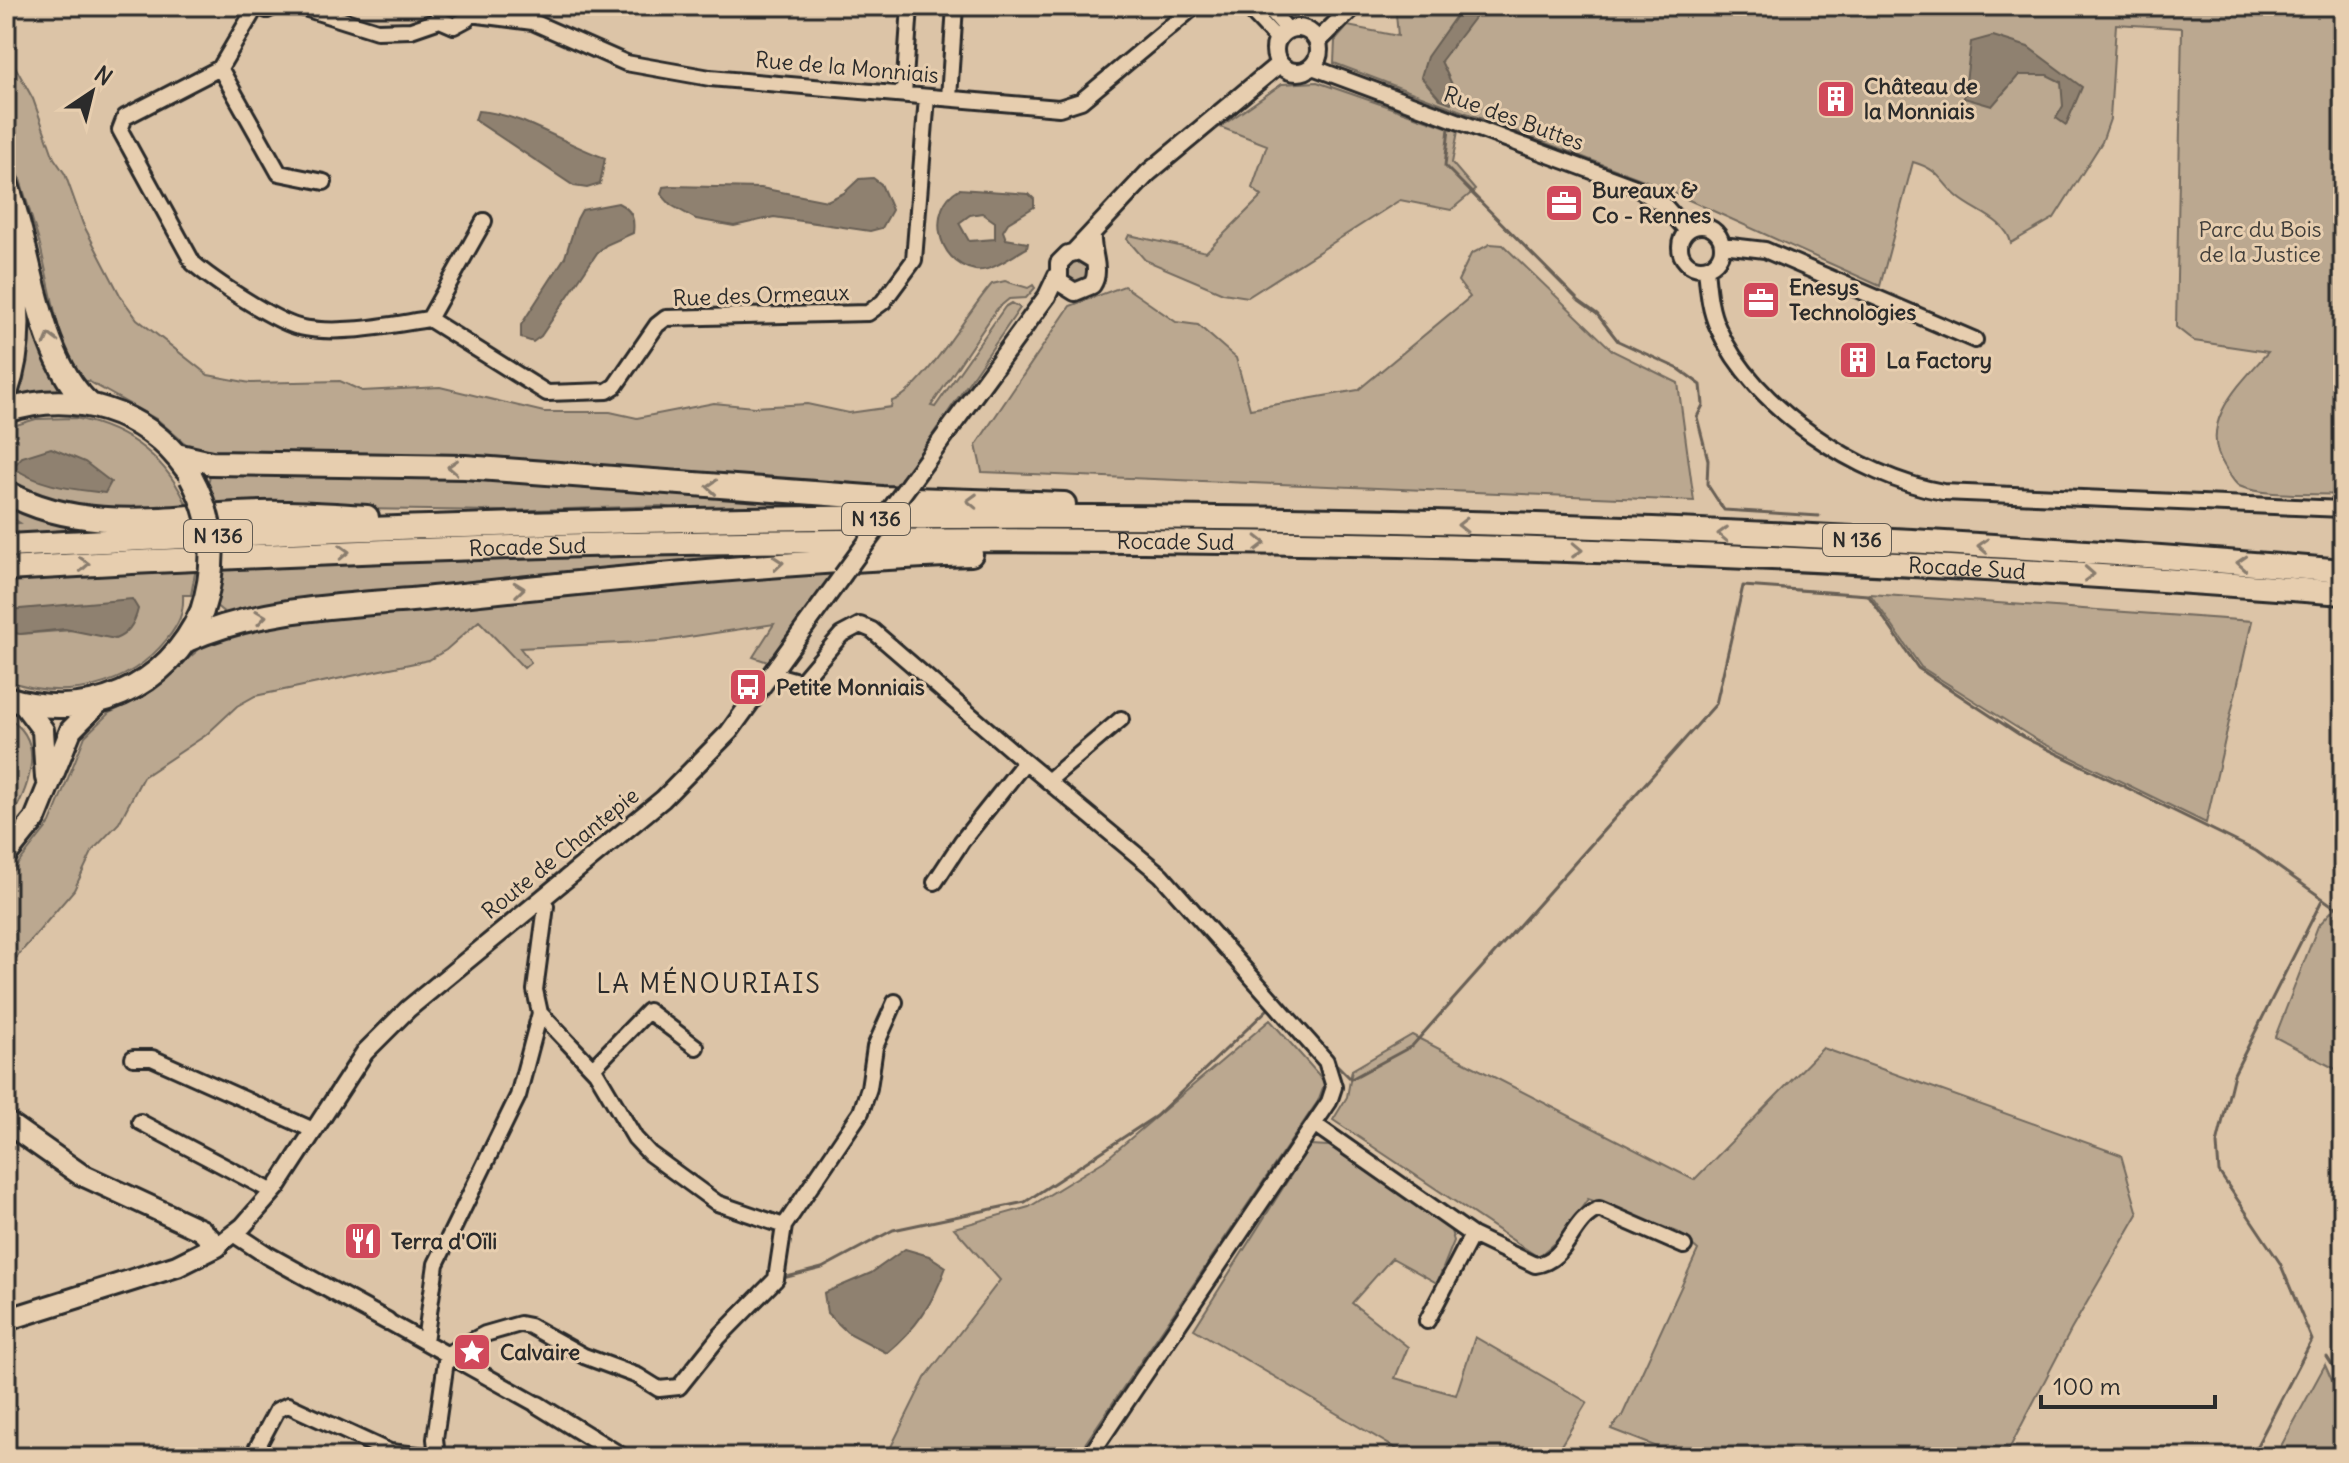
<svg xmlns="http://www.w3.org/2000/svg" width="2349" height="1463" font-family="Delius,sans-serif">
	<rect width="100%" height="100%" fill="#dcc4a7"/>
	<filter id="ink" filterUnits="userSpaceOnUse"><feTurbulence type="fractalNoise" baseFrequency=".0125" numOctaves="2"/><feDisplacementMap in="SourceGraphic" scale="16" xChannelSelector="R" yChannelSelector="G"/><feConvolveMatrix kernelMatrix="1 2 1 2 8 2 1 2 1" color-interpolation-filters="sRGB"/></filter>
	<g filter="url(#ink)">
		<path fill="#bba890" stroke="#736a5e" stroke-width="2" d="M1404,6H2343V495C2316,493 2263,497 2239,486C2233,482 2229,473 2225,467C2196,423 2241,383 2268,352L2194,341L2176,327L2182,28L2116,24L2110,119L2102,142L2054,218L2011,243C2006,220 1974,211 1958,197C1940,182 1941,170 1913,162L1880,286L1649,182L1334,63L1335,41L1348,26L1398,36L1396,14Z
			M6,50L33,99L54,158L65,174L83,224L121,297L137,319L208,375L250,383L340,381L362,391L440,387L544,412H610L637,418L714,403L754,407L807,404L849,413L891,407L892,401C921,393 969,309 992,284L1005,281L1028,288L1033,285L1035,288L1026,298L1009,299L997,309L931,406L935,407L1005,307L1012,303L1020,308L895,489L425,457L421,454L217,455L187,445L158,420L88,381L80,382L63,348L40,245L19,176L6,152Z
			M1317,82L1458,131L1452,163L1475,190L1451,210L1400,200L1248,297L1223,293L1145,260L1127,239L1129,235L1206,252L1262,196L1252,188L1267,145L1220,127L1282,84Z
			M1490,244L1503,245L1613,351L1678,383L1694,501L982,472L976,445L1070,306L1124,286L1176,322L1198,325L1236,358L1250,409L1358,390L1470,297L1458,281L1471,254Z
			M1065 271a12 12 0 1 1 24 0a12 12 0 1 1-24 0Z
			M30,304L46,362L60,391L16,397L26,305Z
			M75,418C130,429 168,459 189,510H81L6,484V428L36,419Z
			M269,473L536,479L880,509H676L661,506L502,511L217,507L208,483L210,476Z
			M6,497L156,528L6,536V524L20,523L6,514Z
			M849,551L253,612L225,613L215,605L222,567Z
			M196,568L191,595H183C184,613 179,624 167,639C128,688 64,702 6,680V631L20,634L73,630L6,611V578Z
			M834,572L818,600L768,662L753,657L774,624L662,641L520,648L531,662L524,668L479,621L446,650L429,660L255,696L237,706L206,735L143,777L119,823L93,850L74,890L20,953L9,969L6,983V879L50,823L85,736L109,713L145,696L204,645L257,625L559,592Z
			M1870,594L2252,621L2206,823L2038,741L1921,667Z
			M6,717C51,741 26,795 6,826Z
			M2343,899V1073L2275,1037L2318,926Z
			M1270,1020L1325,1082L1318,1101L1076,1457H886L925,1378L1000,1280L954,1228L1029,1207L1104,1161Z
			M1412,1035L1694,1180L1823,1048L2121,1155L2138,1214L2071,1330L2005,1457H1683L1611,1429L1622,1416L1698,1250L1678,1232L1588,1199L1560,1238L1538,1257L1333,1120L1347,1097L1352,1070Z
			M1310,1145L1329,1146L1450,1228L1454,1241L1437,1283L1392,1258L1352,1303L1408,1347L1395,1378L1456,1395L1475,1337L1587,1402L1554,1457H1410L1194,1329Z
			M2325,1365L2338,1394L2343,1392V1457H2275Z"/>
		<path fill="#8f8170" stroke="#675f54" stroke-width="2" fill-rule="evenodd" d="M1463,6H1483L1441,61L1456,93L1451,103L1440,99L1421,77L1427,57Z
			M1993,36L2028,47L2082,87L2066,125L2056,118L2063,106L2061,82L2047,75H2019L1992,106L1964,98L1971,42Z
			M478,111C524,114 561,143 605,158L600,184L587,188L574,186L475,120Z
			M873,178L881,184L892,210L882,228L870,231L774,217L734,226L696,219L671,205L661,194L663,187L671,186L761,188L827,201L844,193L859,179Z
			M959,189L1029,194L1034,199V207L1008,223L1003,231L1006,239L1028,243L1027,248C1013,255 991,273 975,270C935,262 927,207 959,189ZM982,213L995,222V239L969,241L959,223L970,215Z
			M618,203C632,210 635,218 633,233L606,245L597,253L541,336L533,342L521,338V325L565,257L577,219L582,210Z
			M51,448L85,462L111,482L105,493C73,489 40,487 13,467L22,457Z
			M132,599L138,609C135,622 129,634 115,639L65,629L20,634L6,631L9,610Z
			M905,1249L929,1256L946,1267C933,1303 917,1328 887,1353L847,1332L827,1313L824,1293L871,1273Z"/>
		<g fill="none" stroke-linecap="round" stroke-linejoin="round">
			<path stroke="#675f54" stroke-width="3" d="M1449,128L1445,166L1579,301L1597,314L1618,341L1679,369L1701,385L1703,405L1697,417L1708,460L1707,484L1724,510L1819,516
				M1337,1065L1351,1079L1412,1046L1716,704L1743,586L1868,595L1918,668L2023,737L2256,851L2333,906L2343,909
				M783,1278L822,1268L893,1230L1025,1202L1156,1116L1269,1008L1321,1068
				M2327,1357L2343,1382
				M2251,1457L2312,1340L2280,1263L2219,1172L2217,1144L2234,1074L2322,900"/>
			<g stroke="#2b2b2b" stroke-width="20">
				<path id="minor" d="M255,6L267,10L276,6
					M298,6L377,31L411,30L440,20
					M436,6L440,20L454,26L467,19L471,7
					M1246,6L1277,39
					M1267,6L1288,30
					M256,7L220,68L125,117L120,130L193,263C212,280 276,322 299,327C339,336 389,325 429,319L484,221
					M470,14L533,22L626,63L710,78L1059,108L1081,101L1195,6
					M1312,67L1635,187L1666,207L1687,231
					M220,68L279,173L324,182
					M904,94L910,6
					M949,98L955,6
					M1680 247a21 21 0 1 1 42 0a21 21 0 1 1-42 0Z
					M1722,245L1765,250L1975,340
					M1706,268C1708,288 1709,309 1718,328C1753,408 1860,478 1943,492L2343,509
					M429,319L547,393L607,391L615,386L657,325L666,318L868,313L883,302L914,260L927,97
					M772,674L801,682L841,635L860,625L872,630L1025,762L962,841L935,882
					M1025,762L1161,875L1326,1061L1334,1087L1329,1102L1089,1457
					M1048,781L1121,719
					M542,899L546,906L535,990L540,1013L596,1072L635,1138L650,1154L717,1203L784,1226
					M133,1058H152L313,1130
					M593,1068L648,1011L696,1047
					M140,1122L273,1192
					M1314,1124L1472,1235L1427,1321
					M1472,1235L1535,1265C1569,1261 1570,1219 1599,1209L1684,1246
					M387,1321L538,1405
					M425,1341L436,1264L518,1096L540,1013
					M447,1354L485,1334L520,1324L530,1326L584,1356L638,1376L659,1389L679,1387L719,1337L776,1279L784,1226L861,1112L869,1088L875,1047L895,1002
					M252,1457L277,1410L288,1405L390,1452L437,1457
					M437,1457L435,1439L447,1354"/>
			</g>
			<g stroke="#2b2b2b" stroke-width="22">
				<path id="tertiary" d="M1275 50a22 22 0 1 1 44 0a22 22 0 1 1-44 0Z
					M1318,41L1354,6
					M1092,233C1090,251 1102,270 1092,285L1075,292L1059,282V263L1068,254L1079,251L1094,260
					M1074,252L1148,173L1279,64
					M910,483L1047,296L1057,275
					M235,1234L267,1255L387,1321
					M217,1246L243,1226L277,1187L365,1052L408,1009L663,799L729,732L842,576
					M538,1405L622,1457"/>
			</g>
			<g stroke="#2b2b2b" stroke-width="26">
				<path id="secondary" d="M22,702L43,730L46,778
					M6,855L35,819L71,730L98,703
					M6,1122L80,1174L201,1230L217,1246L177,1266L6,1320"/>
			</g>
			<g stroke="#2b2b2b" stroke-width="28">
				<path id="primary" d="M6,183C32,251 36,356 89,404
					M6,242C19,291 23,345 6,393
					M6,411C73,389 144,410 186,468
					M6,698C88,723 167,689 202,611"/>
			</g>
			<g stroke="#2b2b2b" stroke-width="28">
				<g id="trunk">
					<path d="M176,455L211,463L465,467L882,498L1064,504"/>
					<path d="M6,492C84,536 176,515 261,513C296,512 332,515 367,517"/>
					<path d="M6,546C147,539 288,531 429,527C1066,505 1708,518 2343,571"/>
					<path id="s1" d="M6,569C784,523 1566,533 2343,593"/>
					<path d="M187,640C265,605 359,606 443,597C619,578 794,561 971,554"/>
				</g>
			</g>
			<use href="#minor" stroke="#e7ceaf" stroke-width="14"/>
			<use href="#tertiary" stroke="#e7ceaf" stroke-width="16"/>
			<use href="#secondary" stroke="#e7ceaf" stroke-width="20"/>
			<use href="#primary" stroke="#e7ceaf" stroke-width="22"/>
			<use href="#trunk" stroke="#e7ceaf" stroke-width="22"/>
			<g stroke="#2b2b2b" stroke-width="22" stroke-linecap="butt">
				<path id="tertiary-bridge" d="M842,576L910,483"/>
			</g>
			<g stroke="#2b2b2b" stroke-width="28" stroke-linecap="butt">
				<path id="primary-bridge" d="M191,477C215,521 217,564 202,611"/>
			</g>
			<use href="#tertiary-bridge" stroke="#e7ceaf" stroke-width="16"/>
			<use href="#primary-bridge" stroke="#e7ceaf" stroke-width="22"/>
		</g>
		<defs><path id="oneway-chevron" d="M-2-3.5L2.5 0L-2 3.5" fill="none" stroke-width="1.6" stroke-linecap="round" stroke-linejoin="round" transform="scale(2)"/></defs>
		<g stroke="#897c6d">
			<use href="#oneway-chevron" transform="translate(50 339) rotate(-105)"/>
			<use href="#oneway-chevron" transform="translate(453 467) rotate(-177)"/>
			<use href="#oneway-chevron" transform="translate(712 487) rotate(-176)"/>
			<use href="#oneway-chevron" transform="translate(972 501) rotate(-178)"/>
			<use href="#oneway-chevron" transform="translate(1463 525) rotate(-179)"/>
			<use href="#oneway-chevron" transform="translate(1723 534) rotate(-178)"/>
			<use href="#oneway-chevron" transform="translate(1260 543) rotate(1)"/>
			<use href="#oneway-chevron" transform="translate(1983 546) rotate(-177)"/>
			<use href="#oneway-chevron" transform="translate(1577 550) rotate(2)"/>
			<use href="#oneway-chevron" transform="translate(344 552) rotate(-2)"/>
			<use href="#oneway-chevron" transform="translate(778 563) rotate(-5)"/>
			<use href="#oneway-chevron" transform="translate(2242 563) rotate(-176)"/>
			<use href="#oneway-chevron" transform="translate(84 564) rotate(-3)"/>
			<use href="#oneway-chevron" transform="translate(2089 574) rotate(3)"/>
			<use href="#oneway-chevron" transform="translate(519 589) rotate(-6)"/>
			<use href="#oneway-chevron" transform="translate(261 617) rotate(-8)"/>
		</g>
	</g>
	<defs>
		<g id="building-square" transform="scale(2)"><rect x="-9" y="-9" width="18" height="18" rx="4" fill="#d1495b" stroke="#e7ceaf"/><path d="M-4-6H4V6H1V3H-1V6H-4ZM-2.5-4.3h1.7v1.8h-1.7ZM.8-4.3h1.7v1.8H.8ZM-2.5-1h1.7V.8h-1.7ZM.8-1h1.7V.8H.8Z" fill="#fff"/></g>
		<g id="office-square" transform="scale(2)"><rect x="-9" y="-9" width="18" height="18" rx="4" fill="#d1495b" stroke="#e7ceaf"/><path d="M-6-3h4V-5.5h4V-3h4V5H-6ZM-1-4.5V-3h2v-1.5ZM-6 0V1H6V0Z" fill="#fff"/></g>
		<g id="bus-square" transform="scale(2)"><rect x="-9" y="-9" width="18" height="18" rx="4" fill="#d1495b" stroke="#e7ceaf"/><path d="M-5-6H5V4H4V6H2V4H-2V6H-4V4H-5ZM-3.5-4V0h7V-4ZM-3.5 1.2v1.5H-2V1.2ZM2 1.2v1.5H3.5V1.2Z" fill="#fff"/></g>
		<g id="restaurant-square" transform="scale(2)"><rect x="-9" y="-9" width="18" height="18" rx="4" fill="#d1495b" stroke="#e7ceaf"/><path d="M-5-6h1v4h1v-4h1v4h1v-4h1v5L-1.5 .5V6h-2V.5L-5-1ZM5-6V6H3V1.5H1.5Q1.5-4 5-6Z" fill="#fff"/></g>
		<g id="sight-square" transform="scale(2)"><rect x="-9" y="-9" width="18" height="18" rx="4" fill="#d1495b" stroke="#e7ceaf"/><path d="M0-6L1.8-2.2L6-1.7L2.9 1.2L3.7 5.4L0 3.3L-3.7 5.4L-2.9 1.2L-6-1.7L-1.8-2.2Z" fill="#fff"/></g>
	</defs>
	<g fill-rule="evenodd">
		<use href="#building-square" x="1836" y="99"/>
		<use href="#office-square" x="1564" y="203"/>
		<use href="#office-square" x="1761" y="300"/>
		<use href="#building-square" x="1858" y="360"/>
		<use href="#bus-square" x="748" y="687"/>
		<use href="#restaurant-square" x="363" y="1241"/>
		<use href="#sight-square" x="472" y="1352"/>
	</g>
	<g text-anchor="middle" stroke-width="6" stroke-linejoin="round" paint-order="stroke">
		<g fill="#e7ceaf" stroke="#635c53" stroke-width="2">
			<rect x="842" y="503" width="68" height="32" rx="6"/>
			<rect x="184" y="520" width="68" height="32" rx="6"/>
			<rect x="1823" y="524" width="68" height="32" rx="6"/>
		</g>
		<g font-size="20" font-weight="bold" fill="#2b2b2b">
			<text x="876" y="526">N 136</text>
			<text x="218" y="543">N 136</text>
			<text x="1857" y="547">N 136</text>
		</g>
		<g font-size="22" fill="#2b2b2b" stroke="#e7ceaf">
			<text transform="translate(847 67) rotate(5)" y="8">Rue de la Monniais</text>
			<text transform="translate(1514 118) rotate(20)" y="8">Rue des Buttes</text>
			<text transform="translate(761 295) rotate(-2)" y="8">Rue des Ormeaux</text>
			<text dy="8" stroke="none"><textPath href="#s1" startOffset="1170">Rocade Sud</textPath></text>
			<text dy="8" stroke="none"><textPath href="#s1" startOffset="522">Rocade Sud</textPath></text>
			<text dy="8" stroke="none"><textPath href="#s1" startOffset="1962">Rocade Sud</textPath></text>
			<text transform="translate(560 853) rotate(-39)" y="8">Route de Chantepie</text>
		</g>
		<g font-size="22" font-weight="bold" fill="#2b2b2b" stroke="#e7ceaf" text-anchor="start">
			<text x="1864" y="94">Château de<tspan x="1864" dy="25">la Monniais</tspan></text>
			<text x="1592" y="198">Bureaux &amp;<tspan x="1592" dy="25">Co - Rennes</tspan></text>
			<text x="1789" y="295">Enesys<tspan x="1789" dy="25">Technologies</tspan></text>
			<text x="1886" y="368">La Factory</text>
			<text x="776" y="695">Petite Monniais</text>
			<text x="391" y="1249">Terra d'Oïli</text>
			<text x="500" y="1360">Calvaire</text>
		</g>
		<g font-size="22" fill="#413e3a" stroke="#e7ceaf">
			<text x="2260" y="237">Parc du Bois<tspan x="2260" dy="25">de la Justice</tspan></text>
		</g>
		<g font-size="26" letter-spacing="2" fill="#2b2b2b" stroke="#e7ceaf">
			<text x="709" y="993">LA MÉNOURIAIS</text>
		</g>
	</g>
	<rect width="2349" height="1463" fill="none" stroke="#e7ceaf" stroke-width="32"/>
	<rect x="16" y="16" width="2317" height="1431" fill="none" stroke="#2b2b2b" stroke-width="3" filter="url(#ink)"/>
	<g transform="translate(92 92) rotate(35)" stroke="#e7ceaf" stroke-width="6" paint-order="stroke">
	<path d="M0-6L14 30L0 20L-14 30Z" fill="#2b2b2b"/>
	<text y="-12" font-size="22" font-weight="bold" text-anchor="middle" fill="#2b2b2b">N</text>
	</g>
	<path d="M2041 1395v12h174v-12" fill="none" stroke="#2b2b2b" stroke-width="4"/>
	<text x="2053" y="1395" font-size="24" fill="#2b2b2b" stroke="#e7ceaf" stroke-width="6" paint-order="stroke">100 m</text>
</svg>
